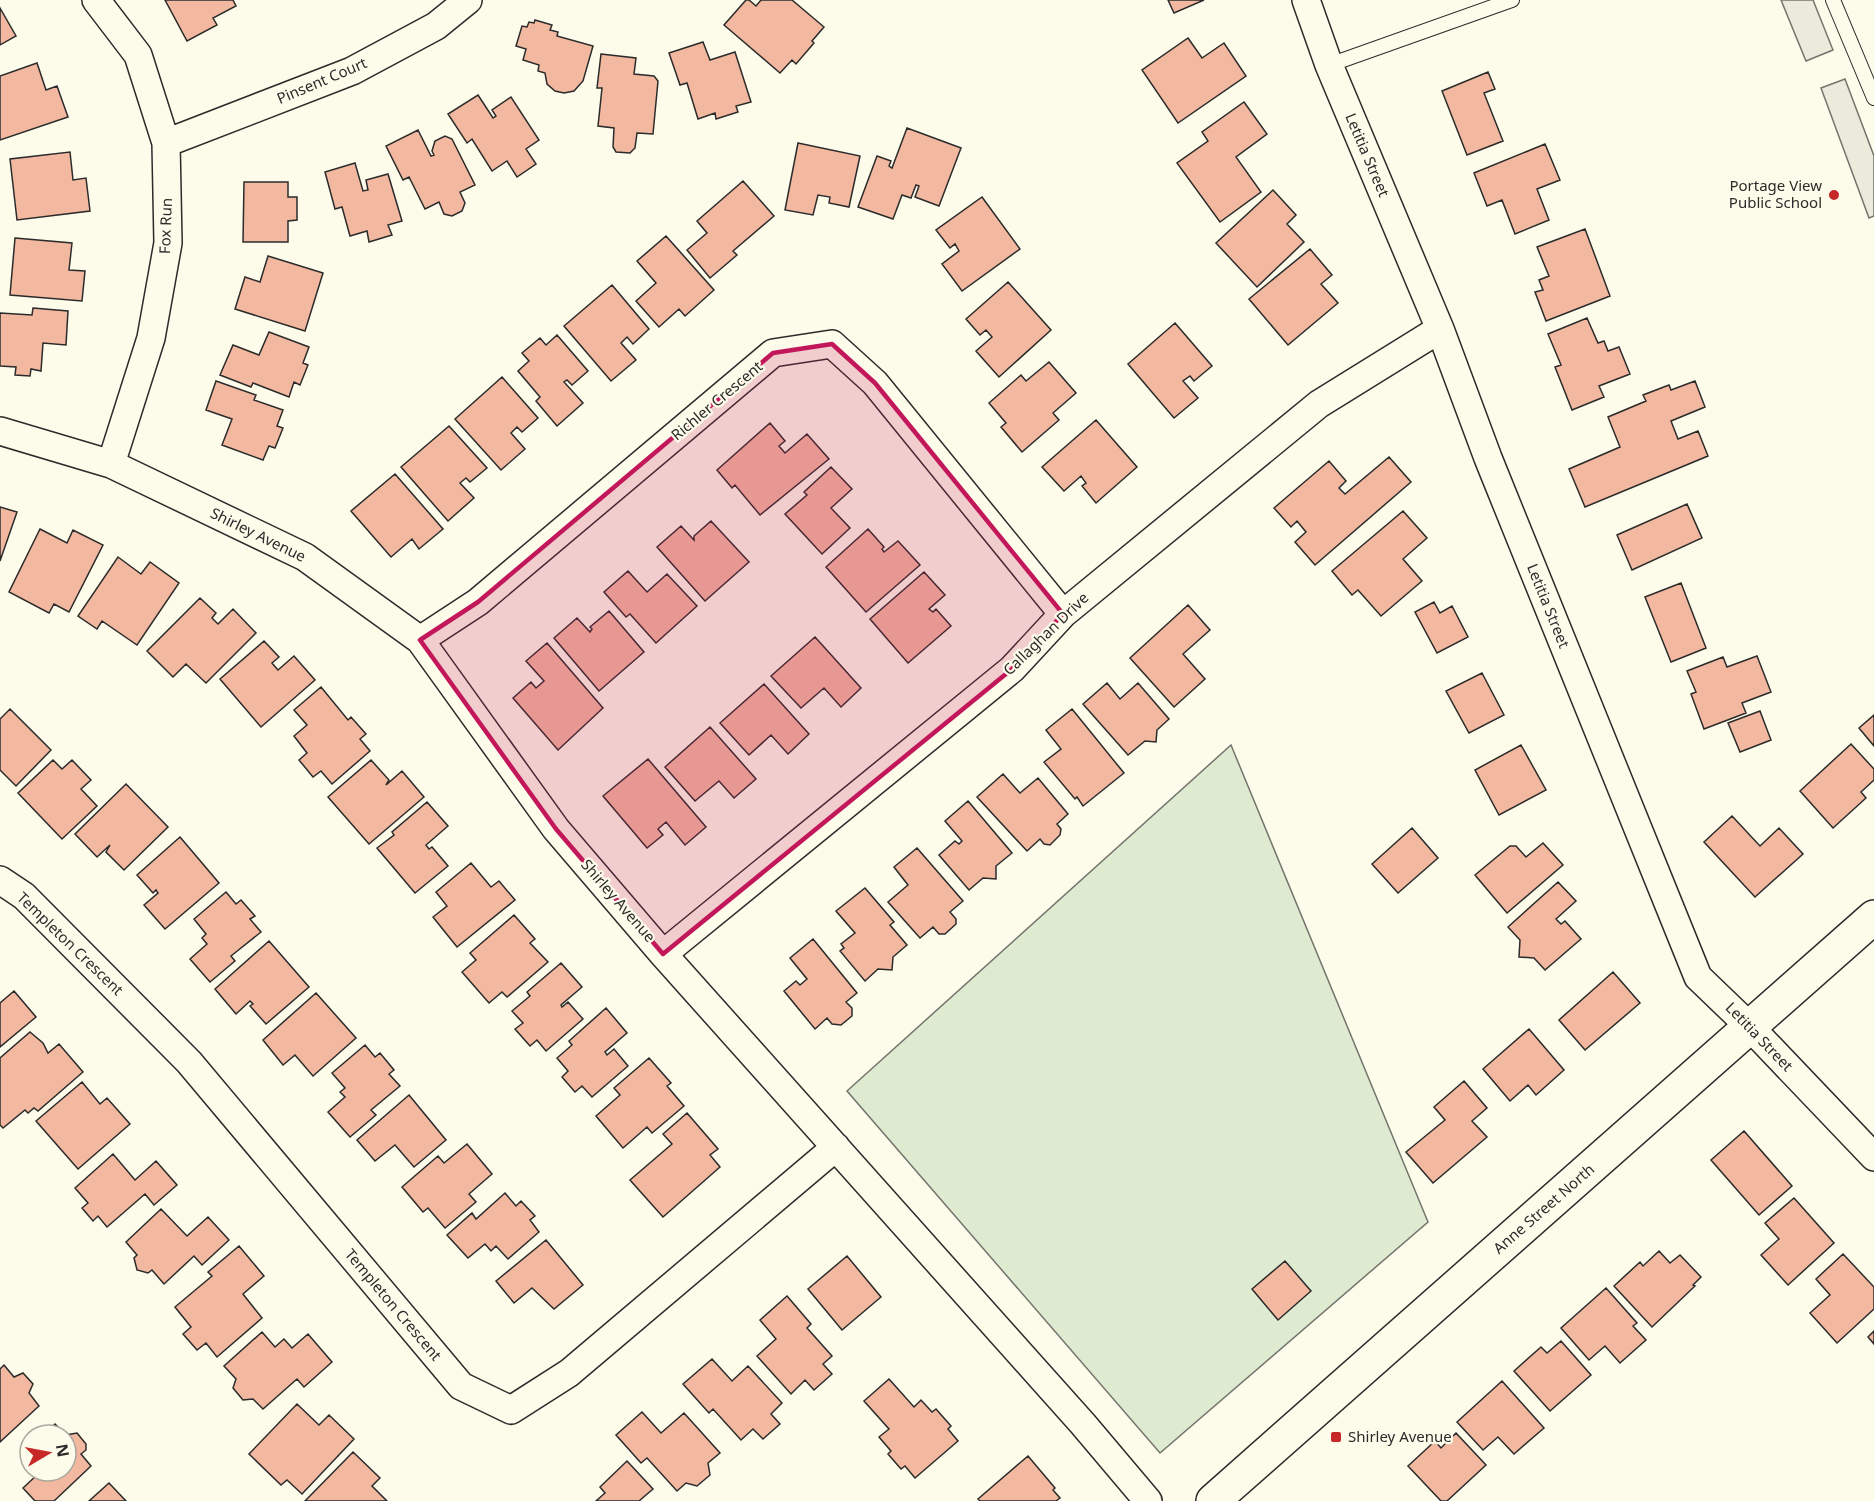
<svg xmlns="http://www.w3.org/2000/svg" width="1874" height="1501" font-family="'Noto Sans',sans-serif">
	<rect width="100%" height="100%" fill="#fdfbea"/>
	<path fill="#deebd1" stroke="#74746e" stroke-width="1.5" d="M1231,745L1428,1222L1160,1453L847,1091Z"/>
	<path fill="#eceadb" stroke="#74746e" stroke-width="1.5" d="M1781,0H1813L1833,50L1806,61Z
		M1845,79L1874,156V216L1869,218L1821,88Z"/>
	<path fill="#f2b8a0" stroke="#2b2b2b" stroke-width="1.5" d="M165,0H233L236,6L213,18L217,25L187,41Z
		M746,0H749L756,6L761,0H792L824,27L812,41L814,43L796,64L792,60L780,73L724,25Z
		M1168,0H1204L1174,13Z
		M0,8L16,36L0,45Z
		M535,20L552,25L550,30L558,32L557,36L593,46L583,81L574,91L564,93L555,91L547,84L545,73L538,71L539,65L523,60L526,49L516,46L522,26L527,27L529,22L534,23Z
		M1188,38L1202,58L1224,43L1246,76L1178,123L1142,70Z
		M703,42L710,60L735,52L751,102L736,106L738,112L716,119L715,113L698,119L687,83L680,85L669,53Z
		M601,54L636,58L634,74L654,76L658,81L653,134L637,133L635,148L630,153L616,152L613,147L614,128L598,126L602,88H597Z
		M37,63L46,90L57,86L68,117L0,140V76Z
		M1488,72L1495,89L1484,93L1503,141L1467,155L1442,91Z
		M478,95L493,118L496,116L492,110L511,97L539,140L526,149L536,164L517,177L507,161L492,171L472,139L467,143L448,114Z
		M1244,102L1267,134L1236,157L1261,192L1220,222L1177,163L1208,141L1202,132Z
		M907,128L961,148L939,206L915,197L919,186L916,185L911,198L902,195L893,219L858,207L877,156L891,161L889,166L892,168Z
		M418,130L431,156L434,155L432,151L435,141L445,136L452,139L475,185L460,192L465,203L462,211L452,216L444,214L439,202L425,209L409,177L403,180L386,146Z
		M798,143L860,156L849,207L829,203L830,197L818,195L813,215L785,210Z
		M1545,144L1560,180L1537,189L1549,220L1515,234L1502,200L1487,206L1474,173Z
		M70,152L73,180L86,178L90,211L17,220L10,159Z
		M355,163L363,191L368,190L366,180L388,174L402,221L388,225L392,235L369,242L367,231L350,236L342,207L335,209L325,172Z
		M743,181L774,216L733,251L737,255L710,278L687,250L707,233L697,221Z
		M244,182H288V197H297V220L288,221V242H243Z
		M1273,190L1296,215L1287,224L1304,242L1257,287L1216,243Z
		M982,197L1020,249L962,291L942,264L959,251L955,244L950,248L936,230Z
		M1585,229L1610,296L1546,321L1535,292L1543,290L1539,280L1549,276L1537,247Z
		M666,236L714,290L685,316L679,309L659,327L636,301L656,283L637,261Z
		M15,238L72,243L69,270L85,271L82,301L10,295Z
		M1310,249L1332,275L1321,284L1338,303L1288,345L1249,299Z
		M268,256L323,273L305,331L235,309L245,277L260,282Z
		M1008,282L1051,330L999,377L976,351L992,337L986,330L980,335L966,319Z
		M612,285L649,329L633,344L627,337L621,343L636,360L611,381L564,326Z
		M33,308L68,311L66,345L43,343L41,371L31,369L30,376L15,375L16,367L0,366V313L32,315Z
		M1587,318L1598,343L1604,341L1608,351L1619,347L1630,374L1599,386L1604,397L1572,410L1555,367L1561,365L1548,334Z
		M1175,323L1212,366L1194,381L1190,376L1183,381L1198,398L1174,418L1128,364Z
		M269,332L309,347L303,363L308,365L300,385L294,382L289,397L253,383L251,387L220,375L233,345L259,355Z
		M557,335L588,371L572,385L567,380L564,382L583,403L557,426L536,401L540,397L518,371L529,361L522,353L540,338L546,345Z
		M1049,362L1076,393L1053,413L1059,420L1022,452L1001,427L1006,423L989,403L1021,375L1026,381Z
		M502,377L538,418L522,432L517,427L511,433L525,449L501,470L455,419Z
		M216,381L256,395L254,400L283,410L277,426L283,428L275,448L269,446L263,460L222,445L232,419L206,410Z
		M1695,381L1705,407L1671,421L1678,439L1698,431L1708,456L1585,507L1569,469L1620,447L1608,417L1646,401L1643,395L1669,385L1671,390Z
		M1096,420L1137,467L1096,503L1082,486L1086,483L1081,476L1064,491L1042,467Z
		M770,423L785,441L779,446L785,453L807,434L829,459L760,515L735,485L732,488L717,470Z
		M449,426L487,468L470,482L466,478L460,483L474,498L448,521L401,467Z
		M1389,457L1411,482L1315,565L1295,542L1306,532L1297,521L1291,527L1274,508L1329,461L1346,481L1339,488L1345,494Z
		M831,467L852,489L831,508L850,528L822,554L785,514L807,495L804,492Z
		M395,474L443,529L419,549L412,539L391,557L351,511Z
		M1687,504L1702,538L1632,570L1617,535Z
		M0,507L17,512L0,561Z
		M1403,511L1427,538L1403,559L1422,581L1381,616L1358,590L1352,595L1332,571Z
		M711,521L749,562L705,601L657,547L681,526L694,540V536Z
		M40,529L67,543L73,530L103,545L69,612L54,604L49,613L9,592Z
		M868,529L884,547L882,549L884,552L898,541L920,565L866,612L826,567Z
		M118,557L141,574L150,562L179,583L137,645L102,621L97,629L78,616Z
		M628,571L647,592L667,574L697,606L656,643L630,614L626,617L604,592Z
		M924,572L945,595L929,609L933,612L936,609L951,626L908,663L870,619Z
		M1681,583L1706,648L1671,662L1645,597Z
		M200,598L216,613L212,618L218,624L233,609L256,633L206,683L186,664L173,677L147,651Z
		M1434,602L1440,613L1452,606L1468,637L1437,653L1415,612Z
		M1188,605L1210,630L1183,654L1205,679L1174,707L1130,658Z
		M609,611L644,652L599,691L554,638L577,618L590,632L592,629L590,627Z
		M815,637L861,688L841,707L824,688L801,708L771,676Z
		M264,641L279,657L272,663L278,670L294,656L315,680L261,727L220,679Z
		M547,643L603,708L558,750L513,698L531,682L536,688L544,681L526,661Z
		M1757,656L1771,692L1742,703L1746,713L1704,729L1691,694L1696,692L1687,671L1723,657L1727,667Z
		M1482,673L1504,715L1469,733L1446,691Z
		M1107,683L1120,699L1138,683L1169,719L1157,730L1156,742L1145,741L1128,755L1083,704Z
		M764,684L809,734L788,754L771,735L749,755L720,723Z
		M321,687L348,720L351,717L366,734L360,739L370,751L332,784L321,771L313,777L299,760L307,753L294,736L307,725L294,710Z
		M10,709L51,750L16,786L0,770V719Z
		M1072,709L1124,773L1083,806L1077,797L1075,799L1044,762L1061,749L1046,730Z
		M1760,711L1771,740L1740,752L1728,723Z
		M1874,715V746L1859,728Z
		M710,727L756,779L734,798L719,781L695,801L665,767Z
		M1851,744L1874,769V780L1861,792L1866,798L1833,828L1800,791Z
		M1521,745L1546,790L1499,815L1475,770Z
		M648,759L706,827L685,845L666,822L658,829L663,835L647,848L603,796Z
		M53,760L62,769L72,760L91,780L81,789L97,806L62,839L18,793Z
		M371,760L389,780L386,785L402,771L424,797L369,844L328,797Z
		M1003,774L1020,793L1038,778L1068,814L1057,824L1061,829L1060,835L1050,845L1044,844L1040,839L1027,851L977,797Z
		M126,784L168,827L124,870L106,852L110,845L97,857L75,834Z
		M968,801L1012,853L996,866V879L983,878L969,890L939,855L955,841L959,844L962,841L945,821Z
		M427,802L448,826L426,845L429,849L432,847L448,866L415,893L377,848L394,835L392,832Z
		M1732,816L1760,846L1779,828L1803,854L1755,897L1704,842Z
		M1412,828L1438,858L1398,893L1372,864Z
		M180,837L219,883L165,929L144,905L158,893L156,890L153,893L137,875Z
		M1543,843L1563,865L1507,913L1475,875L1510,846H1516L1526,857Z
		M917,848L963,901L950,912L956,919V924L945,934H939L933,927L920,938L888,902L908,885L894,867Z
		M471,863L491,887L499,881L515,900L457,947L433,917L447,906L436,892Z
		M1558,882L1576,901L1556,919L1561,924L1565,921L1581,939L1545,970L1534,958L1519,957L1520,940L1508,927Z
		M865,888L894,922L890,925L907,945L893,957L892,970L878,969L865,981L840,951L844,948L841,944L855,933L836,911Z
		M226,892L236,904L241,900L255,916L250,919L261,932L231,956L235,961L210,982L190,959L207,944L202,938L206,934L194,919Z
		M514,915L535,939L530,943L548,962L507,997L502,992L489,1003L462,972L476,960L470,953Z
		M813,939L857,993L846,1002L852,1008V1016L841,1025L832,1024L827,1018L815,1029L784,991L796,981L800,985L807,979L790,958Z
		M269,941L309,987L266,1024L250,1006L253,1004L250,1001L236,1014L215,989Z
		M561,963L582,987L561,1005L562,1007L568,1002L583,1019L546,1051L537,1040L530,1046L515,1029L523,1023L512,1011L530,996L527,992Z
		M1613,972L1640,1003L1585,1050L1559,1020Z
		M14,991L36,1017L0,1047V1003Z
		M316,993L356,1038L313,1076L295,1055L283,1065L263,1040Z
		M606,1008L627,1033L605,1052L607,1055L614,1049L628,1066L592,1097L582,1086L575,1092L562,1077L568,1071L557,1058L572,1045L569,1041Z
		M1529,1029L1564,1070L1536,1095L1528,1085L1510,1101L1483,1069Z
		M30,1032L43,1043L48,1053L59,1044L83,1072L38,1111L34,1108L28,1113L25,1110L3,1128L0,1125V1058Z
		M365,1045L375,1057L380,1053L394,1070L389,1074L400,1086L371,1110L376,1115L350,1137L328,1112L345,1097L340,1092L345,1088L332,1073Z
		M649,1058L671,1083L667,1086L684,1106L652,1133L647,1127L623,1148L596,1116L620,1095L614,1088Z
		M1464,1081L1487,1108L1472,1121L1487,1137L1433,1183L1406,1152L1445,1120L1434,1107Z
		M82,1082L100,1104L107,1098L130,1124L78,1169L36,1121Z
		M409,1095L446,1140L414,1167L395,1145L375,1161L357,1140Z
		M687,1113L718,1149L710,1155L720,1167L663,1217L630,1180L672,1144L663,1134Z
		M1744,1131L1792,1186L1759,1215L1711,1160Z
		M467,1144L492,1174L469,1194L476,1202L445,1228L428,1208L423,1212L402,1187L438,1156L444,1163Z
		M113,1154L135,1180L156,1161L177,1185L154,1205L145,1194L107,1227L98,1216L93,1221L82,1208L88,1203L75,1188Z
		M505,1193L516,1206L521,1201L535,1216L530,1220L539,1232L508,1259L496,1246L491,1251L485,1244L468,1258L447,1235L472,1213L476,1219Z
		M1794,1198L1834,1243L1788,1285L1761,1255L1779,1239L1765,1223Z
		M161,1209L187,1236L208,1217L229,1240L202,1265L194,1256L164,1284L152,1270L148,1273L137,1270L134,1258L137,1255L126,1242Z
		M546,1240L583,1285L554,1309L532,1288L514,1303L496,1281Z
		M239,1246L264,1276L243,1294L262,1318L217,1357L206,1343L197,1350L183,1334L191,1327L175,1307L212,1276L208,1272Z
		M1659,1251L1670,1263L1680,1255L1701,1277L1693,1285L1695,1286L1652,1327L1614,1286L1640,1262L1643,1266Z
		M1843,1254L1874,1287V1309L1837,1343L1810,1313L1830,1295L1816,1279Z
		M847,1256L881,1297L842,1330L808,1289Z
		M1285,1261L1311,1291L1278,1320L1252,1289Z
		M1606,1288L1637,1323L1633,1326L1646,1340L1620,1363L1605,1346L1589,1360L1561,1328Z
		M787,1296L811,1324L807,1328L832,1356L823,1364L832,1374L814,1390L805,1380L791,1394L757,1356L776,1339L760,1320Z
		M1874,1331V1344L1868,1337Z
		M262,1332L275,1347L284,1339L292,1348L308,1334L332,1362L304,1387L297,1379L263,1409L253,1399L243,1400L233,1388L236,1379L224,1366Z
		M1561,1341L1591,1375L1550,1411L1514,1371L1541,1347L1547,1353Z
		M712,1359L732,1381L748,1366L782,1403L771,1414L780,1424L763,1439L753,1429L741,1440L713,1409L709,1413L683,1384Z
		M4,1365L14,1377L23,1373L33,1384L29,1393L39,1406L0,1442V1369Z
		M889,1379L914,1407L921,1400L932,1412L936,1409L951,1426L948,1429L958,1441L915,1478L905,1466L901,1469L888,1454L891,1451L879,1437L889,1429L864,1401Z
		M1502,1381L1544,1428L1514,1454L1498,1437L1483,1450L1457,1422Z
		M297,1404L319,1425L329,1415L354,1439L302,1494L287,1480L281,1485L249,1454Z
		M642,1412L661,1433L684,1413L720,1453L708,1463L710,1475L697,1486L686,1483L677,1491L647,1458L641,1463L616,1435Z
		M55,1424L66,1435H44Z
		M77,1433L86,1444V1450L81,1454L91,1466L54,1501H35L23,1488L38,1474L35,1471H66V1435Z
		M1456,1433L1486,1465L1447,1501H1441L1408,1466L1435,1441L1441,1448Z
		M30,1448V1465L22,1456Z
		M353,1452L380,1478L372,1486L387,1501H305Z
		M1028,1456L1055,1488L1053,1490L1060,1498L1056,1501H980L978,1499Z
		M627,1461L653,1489L639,1501H596L605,1493L600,1487Z
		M109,1483L126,1501H89Z"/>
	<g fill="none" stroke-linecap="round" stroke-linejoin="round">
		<g stroke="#2b2b2b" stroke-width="16">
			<path id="service" d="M1833,0L1874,98
				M1329,65L1512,0"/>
		</g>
		<g stroke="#2b2b2b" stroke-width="30">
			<path id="minor" d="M96,0L138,55L166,143L168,243L151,338L111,464
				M1306,0L1329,65L1440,329L1488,458L1698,977L1750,1027L1874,1157
				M166,143L352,71L436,26L468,0
				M0,431L111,464L305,557L420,640L556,829L663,954L1083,1424L1148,1501
				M420,640L478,602L773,353L832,344L875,383L1063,614
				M0,880L24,896L189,1062L461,1386L511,1410L569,1373L836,1147
				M663,954L1012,669L1063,614L1319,404L1440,329"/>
		</g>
		<g stroke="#2b2b2b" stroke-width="36">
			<path id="tertiary" d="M1213,1501L1874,917"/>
		</g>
		<use href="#service" stroke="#fdfbea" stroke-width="14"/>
		<use href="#minor" stroke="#fdfbea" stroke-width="27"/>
		<use href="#tertiary" stroke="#fdfbea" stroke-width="33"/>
	</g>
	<path fill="#c2185b" fill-opacity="0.2" stroke="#c2185b" stroke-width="4.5" stroke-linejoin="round" d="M832,344L875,383L1063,614L1012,669L663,954L556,829L420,640L478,602L773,353Z"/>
	<g fill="#c62828" stroke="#fdfbea" stroke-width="2">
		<circle cx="1834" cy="195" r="6"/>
		<rect x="1330" y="1431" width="12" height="12" rx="3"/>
	</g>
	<g text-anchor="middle" stroke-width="4.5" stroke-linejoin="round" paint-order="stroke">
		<g font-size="15" fill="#2b2b2b" stroke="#fdfbea">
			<text transform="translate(322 81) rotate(-23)" y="5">Pinsent Court</text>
			<text transform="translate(1367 155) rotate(67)" y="5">Letitia Street</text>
			<text transform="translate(166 226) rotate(-88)" y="5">Fox Run</text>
			<text transform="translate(717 401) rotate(-40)" y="5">Richler Crescent</text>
			<text transform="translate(258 535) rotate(26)" y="5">Shirley Avenue</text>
			<text transform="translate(1548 606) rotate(68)" y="5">Letitia Street</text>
			<text transform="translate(1046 634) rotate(-44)" y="5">Callaghan Drive</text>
			<text transform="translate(618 901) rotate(49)" y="5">Shirley Avenue</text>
			<text transform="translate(70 944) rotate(44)" y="5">Templeton Crescent</text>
			<text transform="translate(1759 1037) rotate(46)" y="5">Letitia Street</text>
			<text transform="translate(1544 1209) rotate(-41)" y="5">Anne Street North</text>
			<text transform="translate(393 1305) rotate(50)" y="5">Templeton Crescent</text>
		</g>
		<g font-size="15" fill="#2b2b2b" stroke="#fdfbea" text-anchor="end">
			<text x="1822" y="191">Portage View<tspan x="1822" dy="17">Public School</tspan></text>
			<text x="1348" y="1442" text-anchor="start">Shirley Avenue</text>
		</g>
	</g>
	<g transform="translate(48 1453) rotate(80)"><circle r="28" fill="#fdfbea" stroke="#a9a89e" stroke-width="1.5"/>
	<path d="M0-4.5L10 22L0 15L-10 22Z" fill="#c62828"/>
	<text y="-9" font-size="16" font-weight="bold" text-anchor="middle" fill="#2b2b2b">N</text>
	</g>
</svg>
